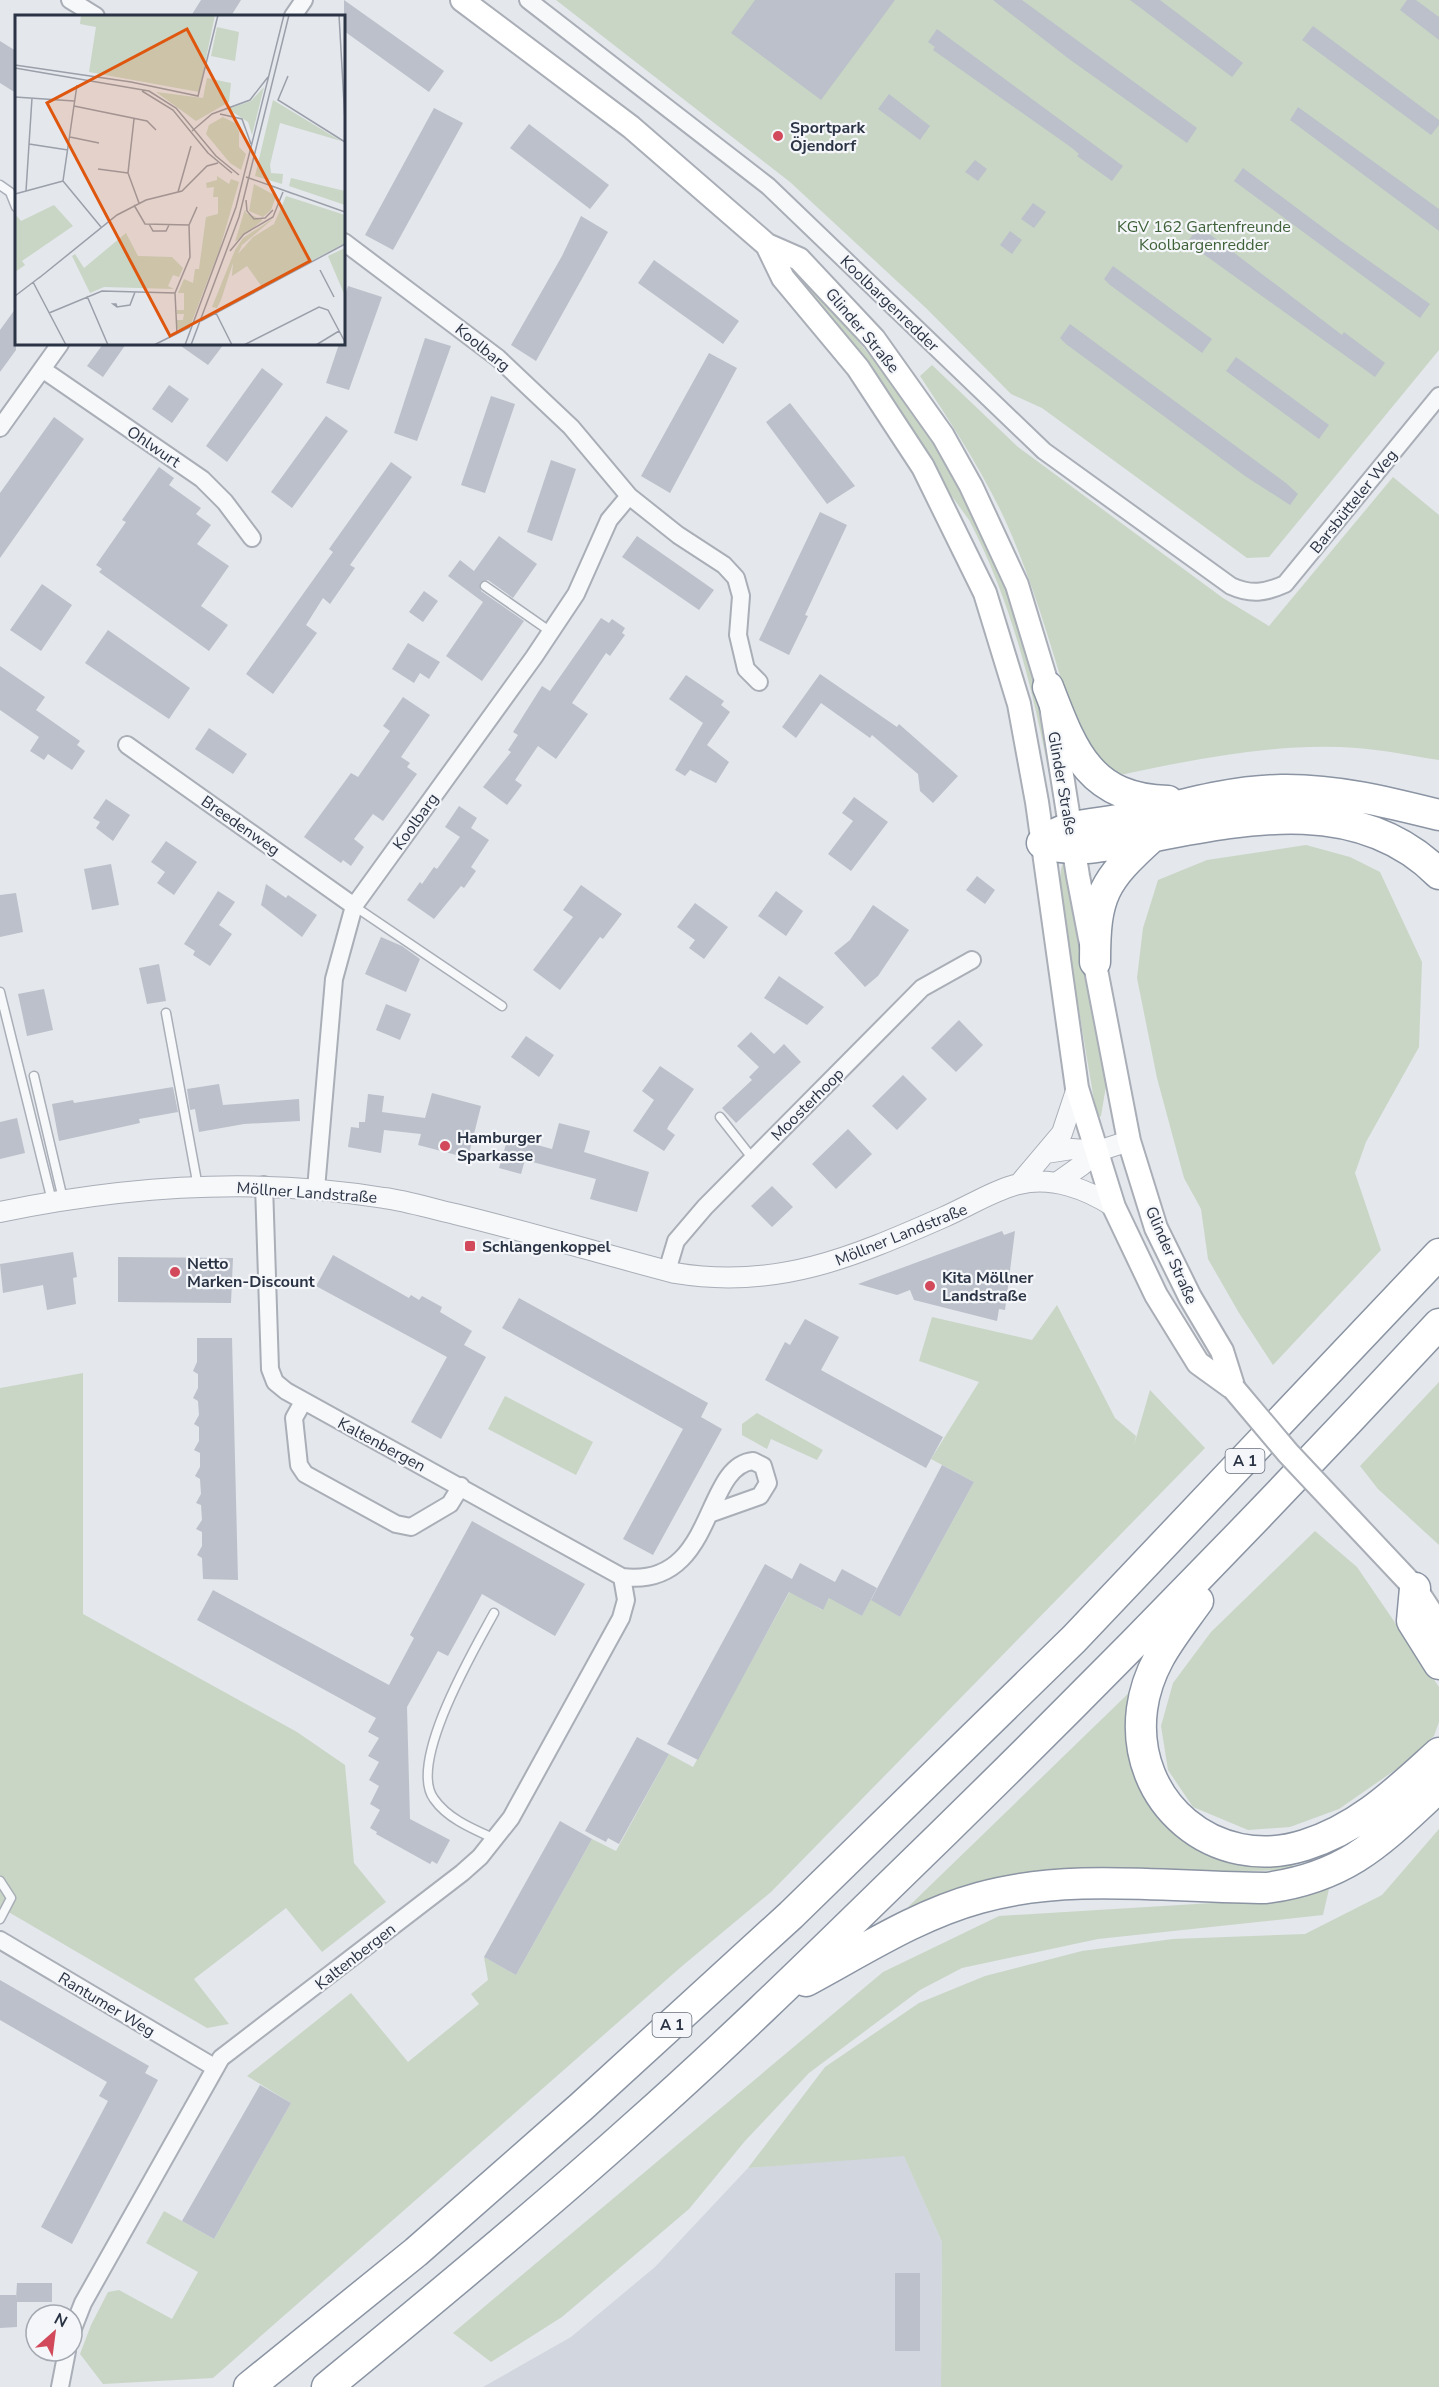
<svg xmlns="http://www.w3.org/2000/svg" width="1439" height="2387" font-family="'Nunito Sans',sans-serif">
	<rect width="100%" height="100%" fill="#e4e7ec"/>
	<path fill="#d2d6de" d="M904,2155L942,2242L941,2387H483L571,2337L655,2267L748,2168Z"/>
	<path fill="#c9d6c5" d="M556,0H1439V350L1269,557L1247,558L1042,408L1011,394L927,309L790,182Z
		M789,270L795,272C895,373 980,495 1022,632C1038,684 1047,739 1058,792L1053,794C1035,699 1014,606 969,520Z
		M932,365L1018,447L1223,598L1269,626L1393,477L1439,515V760C1412,756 1384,750 1357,748C1277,742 1195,759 1116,776L1094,755L1077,731C1055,661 1036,589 1006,522C982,470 951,423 920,376Z
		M1306,845L1350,857L1380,872L1422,962L1419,1047L1366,1142L1355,1173L1381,1250L1273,1365L1239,1313L1208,1259L1201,1209L1184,1178L1157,1078L1137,978L1143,928L1158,880L1207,860Z
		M1065,857L1105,1074L1106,1086L1101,1116L1097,1118L1059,892L1061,869Z
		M1057,1305L1115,1418L1136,1436L1134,1445L1150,1390L1205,1448L771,1892L681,1967L213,2378L103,2384L80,2354L91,2325L108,2292L119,2290L172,2319L198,2272L146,2243L164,2211L214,2239L291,2103L247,2076L351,1993L408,2062L479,2004L471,1994L488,1980L484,1957L516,1975L592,1839L616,1851L669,1754L693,1767L790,1591L822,1610L830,1597L862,1616L871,1599L900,1617L974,1482L931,1459L979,1382L919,1361L932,1317L1032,1340Z
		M83,1373V1614L297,1732L345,1765L354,1863L386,1902L322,1952L286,1908L194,1979L229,2024L207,2028L0,1907V1388Z
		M1439,1382V1545L1378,1489L1360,1466Z
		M505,1396L593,1442L576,1475L488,1429Z
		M757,1413L823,1450L817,1460L771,1439L767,1449L742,1435V1424Z
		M1315,1531L1357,1567L1439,1687V1722L1434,1736L1398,1768L1339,1809L1290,1827L1248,1830L1193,1807L1168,1770L1161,1726L1173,1683L1211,1632Z
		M1135,1687L1151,1804L1293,1860L1294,1870L1066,1875L911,1913L908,1907Z
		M1439,1829V2387H941L942,2242L904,2156L748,2168L825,2067L919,2003L985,1976L1082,1951L1173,1939L1305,1934L1382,1895Z
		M1329,1889L1323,1915L1098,1939L962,1968L920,1990L809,2073L745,2141L689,2209L562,2317L491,2362L453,2333L883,1972L999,1916L1245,1901Z"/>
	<path fill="#bbc0ca" d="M201,0H241L231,16H191Z
		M344,0L444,71L429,92L344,31Z
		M755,0H895L821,100L731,33Z
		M993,0H1022L1197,128L1187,143L1069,59Z
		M1130,0H1160L1243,63L1232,77Z
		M1407,0H1416L1439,17V40L1400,10Z
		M1313,26L1439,120V125L1431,135L1302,40Z
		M937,29L1123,166L1112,181L1077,156L1079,154L1072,148L933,50L935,47L928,42Z
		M0,41L16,51V93L0,83Z
		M889,94L930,126L920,140L878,109Z
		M1298,107L1439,209V231L1290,120Z
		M434,108L463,123L393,250L365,235Z
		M529,124L609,185L590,209L510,148Z
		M975,160L987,169L978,181L965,172Z
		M1243,168L1341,241L1430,304L1420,318L1234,181Z
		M1033,203L1046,212L1034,228L1021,219Z
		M581,216L608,232L536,361L511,345L562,256Z
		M1199,226L1342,335L1344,332L1385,363L1375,377L1195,248L1197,245L1189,240Z
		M1010,231L1022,240L1012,254L1000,245Z
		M654,260L739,321L723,344L638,283Z
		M1113,266L1212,339L1202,353L1110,285L1104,279Z
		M348,286L382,297L349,390L326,383L339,344H344V298Z
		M16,308V350L0,372V330Z
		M1070,324L1286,483L1298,494L1290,505L1245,476L1066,344L1060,338Z
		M425,338L451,346L417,441L394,433Z
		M103,344H126L103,377L87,366Z
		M178,344H224L208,365Z
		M709,353L737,368L670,493L641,476Z
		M1236,357L1329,425L1319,439L1226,371Z
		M262,368L283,384L227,462L206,446Z
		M169,385L189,399L172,423L152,409Z
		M491,396L515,404L485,493L461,485Z
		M790,403L855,486L827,504L766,422Z
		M326,416L348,431L292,508L271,492Z
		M54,417L84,439L0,558V493Z
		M551,460L576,469L552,541L527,532Z
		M391,462L412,477L350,565L355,568L330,604L323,598L306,625L317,633L273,694L246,674L333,552L329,549Z
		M159,467L174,478L169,485L201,508L196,514L211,525L197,544L229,566L201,606L228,625L209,651L99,572L102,569L96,565L126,522L122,520Z
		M820,512L847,525L805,615L808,616L789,655L759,640Z
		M499,536L537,564L513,598L488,580L480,583L481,591L524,621L482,681L446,656L483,602L448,576L460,560L474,571Z
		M637,536L714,590L699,610L622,557Z
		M42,584L72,605L41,651L10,630Z
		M424,591L438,601L423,622L409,612Z
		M601,618L609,623L612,619L625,628L622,633L625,635L610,656L606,653L572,703L588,714L556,759L538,746L515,780L522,785L507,805L483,787L511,752L508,750L518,735L513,732L542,686L550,691Z
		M108,630L190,688L169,719L85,663Z
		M408,643L440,662L429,679L420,673L414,683L392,669Z
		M0,666L45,697L36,710L80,741L77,745L85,751L72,770L48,754L44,760L30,751L39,737L0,710Z
		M820,674L897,727L899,724L958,776L933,803L920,791L918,774L872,735L870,738L821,703L796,738L782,727Z
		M686,675L724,701L721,705L730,712L707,745L729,762L716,783L690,770L685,776L675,770L703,723L669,699Z
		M403,697L430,715L401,757L410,763L407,767L417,774L383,821L373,814L354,839L364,847L351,866L343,860L341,863L304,837L351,773L358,777L390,731L383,726Z
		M209,728L247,754L233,774L195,749Z
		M854,797L888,822L851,871L828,854L853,821L842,813Z
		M106,799L130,815L113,841L96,828L100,822L93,818Z
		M459,806L477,818L471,828L489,840L471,867L476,871L464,888L461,886L434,919L407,900L420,882L422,884L434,867L437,869L460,837L445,827Z
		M166,841L197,862L174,895L157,883L165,872L151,862Z
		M111,864L119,905L92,910L84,869Z
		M977,876L995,890L985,904L966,890Z
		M266,884L286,898L288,895L317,915L302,937L261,905Z
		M581,885L622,914L603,939L600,937L560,990L533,970L573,917L563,910Z
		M218,891L235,902L219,925L232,934L210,966L193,955L195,951L184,944Z
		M776,891L803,911L786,936L758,916Z
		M16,893L23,932L0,937V895Z
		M695,903L728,927L704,959L689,948L695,940L677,927Z
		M873,905L909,930L878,976L865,987L834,953L850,940Z
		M381,937L402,946L420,959L406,992L365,974Z
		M159,964L166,1001L147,1004L139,968Z
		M779,976L824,1007L807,1025L764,998Z
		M44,989L53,1030L27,1036L18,994Z
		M386,1004L411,1014L400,1040L376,1030Z
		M959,1020L983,1045L956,1072L931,1048Z
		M751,1032L774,1054L784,1044L801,1062L736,1123L722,1108L752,1080L749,1077L759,1067L737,1046Z
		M526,1036L554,1055L539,1077L511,1057Z
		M660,1066L694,1089L669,1125L667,1129L675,1135L664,1151L633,1131L654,1100L642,1091Z
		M903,1075L927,1099L897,1130L872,1106Z
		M219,1084L223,1105L299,1099L300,1121L244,1124L199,1132L195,1109L190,1110L187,1089Z
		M173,1087L178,1112L139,1119L140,1123L59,1141L52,1104L73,1100L74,1103Z
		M432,1093L481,1106L468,1158L418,1145L421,1134L384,1130L381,1153L348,1147L351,1127L359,1128V1122H365L368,1094L384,1096L382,1112L425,1118Z
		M17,1118L25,1153L0,1159V1122Z
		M559,1123L590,1131L584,1152L649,1172L637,1212L590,1199L596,1179L525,1160L521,1174L499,1168L508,1137L552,1149Z
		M848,1129L872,1154L836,1189L812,1164Z
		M772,1186L793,1207L772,1227L751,1206Z
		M1002,1231L1004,1235L1015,1231L1005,1310L999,1309L997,1321L914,1300L910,1290L897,1295L858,1284Z
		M73,1252L77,1277L73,1278L76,1304L47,1310L43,1285L3,1293L0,1264Z
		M333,1255L409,1298L411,1295L419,1300L422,1296L442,1307L440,1312L472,1331L464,1345L486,1357L441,1439L411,1422L447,1357L316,1286Z
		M118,1257L233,1258L231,1303L118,1302Z
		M519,1298L708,1403L701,1417L722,1429L653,1555L623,1539L683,1429L502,1328Z
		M805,1319L839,1337L821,1370L943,1437L926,1468L765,1380L785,1342L790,1345Z
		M197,1338H232L238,1580L203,1579L202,1558L197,1555L202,1546V1532L196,1529L202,1520L201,1505L196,1503L201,1494L200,1479L195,1476L200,1467V1453L194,1450L199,1441V1427L194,1424L199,1415L198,1401L193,1398L198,1388V1374L193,1371L197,1362Z
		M942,1465L974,1482L900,1617L871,1600Z
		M472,1521L585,1584L555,1636L482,1594L448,1656L438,1651L407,1707L410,1819L450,1840L437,1864L432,1861L430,1864L376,1834L377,1832L370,1828L380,1810L370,1804L379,1786L369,1780L379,1762L368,1756L379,1738L368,1732L376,1718L197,1620L213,1590L389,1685L414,1638L410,1635Z
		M800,1563L835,1582L842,1569L877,1588L862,1616L829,1598L823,1610L789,1592L698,1760L667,1744L765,1564L792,1579Z
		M637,1737L669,1754L619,1844L608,1838L606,1842L585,1831Z
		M560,1821L592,1839L516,1975L484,1957Z
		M0,1980L149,2066L145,2073L158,2080L72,2244L41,2227L108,2101L99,2096L107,2082L0,2020Z
		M260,2085L291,2103L214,2239L182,2221Z
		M895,2273H920V2351H895Z
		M17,2283H52V2302H17V2327L0,2328V2295H16V2299Z"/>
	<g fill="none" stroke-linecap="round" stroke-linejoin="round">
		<g stroke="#a9aeb7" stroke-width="11">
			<path id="service" d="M0,185L10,192L16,207
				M485,586L551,632
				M354,906L502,1006
				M0,992L52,1201
				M166,1013L198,1187
				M34,1076L63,1199
				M720,1117L753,1159
				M494,1613C475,1648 407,1763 434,1799C448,1819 473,1829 495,1839
				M0,1881L11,1898L0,1919"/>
		</g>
		<g stroke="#a9aeb7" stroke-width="20">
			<path id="minor" d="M70,0L96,16
				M528,0L768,186L1044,451L1231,586C1251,595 1265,593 1285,584L1439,396
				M293,16L304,0
				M344,242L498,358L571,427L629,496L678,535L724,565L736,578L741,596L738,635L746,669L759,682
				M42,369L202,479L225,502L252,538
				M0,428L60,344
				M127,745L354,906
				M264,1185L270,1369L275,1382L286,1391L622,1577C716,1589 702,1466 753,1461L763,1466L768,1483L760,1496L712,1513
				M316,1189L334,979L354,906L534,657L576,594L609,520L629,496
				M667,1271L676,1241L705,1207L922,988L972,960
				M303,1402L294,1418L299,1465L305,1474L396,1524L411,1527L450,1504L461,1486
				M0,1940L214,2067
				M72,2331L83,2303L221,2058L462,1873L480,1857L511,1818L621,1618L626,1600L622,1577
				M60,2387L67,2351"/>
		</g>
		<g stroke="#a9aeb7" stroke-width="22">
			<path id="tertiary" d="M1046,1153L1072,1149L1098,1151L1129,1141
				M1058,1182L1082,1165L1098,1151
				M1019,1184L1062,1133L1077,1088
				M0,1212C126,1186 257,1177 384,1198C408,1201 432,1209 455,1214C529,1232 602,1254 675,1273C777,1290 853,1257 944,1217C967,1207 996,1189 1019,1184C1052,1176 1087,1189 1114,1207"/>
		</g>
		<g stroke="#a9aeb7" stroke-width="26">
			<path id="secondary" d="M462,0L631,127L767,245L799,259L874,339L943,436L971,486L1017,585L1048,687L1078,876L1129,1141L1156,1228L1190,1297L1222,1351L1234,1389
				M767,245L783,278L858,368L923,467L985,593L1019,704L1037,802L1077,1088L1114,1207L1156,1295L1198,1363L1234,1389
				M1351,1520L1415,1588L1439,1625"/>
		</g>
		<g stroke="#8b94a3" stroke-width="33">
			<path id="motorway" d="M1048,687C1073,752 1090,799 1168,801
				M1042,843C1082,855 1111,844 1150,837C1248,818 1360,795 1439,874
				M1042,843C1064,823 1096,825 1124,819C1176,807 1227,791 1281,790C1335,789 1387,802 1439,815
				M1095,962C1095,895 1103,881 1153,836
				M1415,1588L1412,1621L1439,1664
				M1198,1601C1173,1636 1148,1664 1142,1709C1130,1802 1215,1874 1305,1845C1360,1828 1398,1790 1439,1753
				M806,1981C862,1951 917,1915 979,1898C1071,1872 1172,1888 1266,1888C1348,1877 1381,1841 1439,1787
				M249,2387L416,2252L581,2107L791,1915L1074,1639L1439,1254
				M327,2387C431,2302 534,2217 634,2127C721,2050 804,1969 887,1888C1076,1705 1260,1517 1439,1324"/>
		</g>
		<use href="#service" stroke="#f7f8fa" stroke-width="8"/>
		<use href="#minor" stroke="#f7f8fa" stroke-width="16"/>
		<use href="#tertiary" stroke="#f7f8fa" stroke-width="20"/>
		<use href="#secondary" stroke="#fff" stroke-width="22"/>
		<use href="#motorway" stroke="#fff" stroke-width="30"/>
		<g stroke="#a9aeb7" stroke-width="26" stroke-linecap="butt">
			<path id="secondary-bridge" d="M1234,1389L1288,1453L1351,1520"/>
		</g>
		<use href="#secondary-bridge" stroke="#fff" stroke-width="22"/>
	</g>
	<g fill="#d1495b" stroke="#f4f6f9" stroke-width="2">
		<circle cx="778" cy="136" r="6"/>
		<circle cx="445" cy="1146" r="6"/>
		<rect x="464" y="1240" width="12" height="12" rx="3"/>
		<circle cx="175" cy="1272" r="6"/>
		<circle cx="930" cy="1286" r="6"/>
	</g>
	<g text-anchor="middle" stroke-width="4.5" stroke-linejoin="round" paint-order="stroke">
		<g fill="#f4f6f9" stroke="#676e7b" stroke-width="1.5">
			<rect x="1225.5" y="1449" width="39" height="24" rx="4.5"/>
			<rect x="652.5" y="2013" width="39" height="24" rx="4.5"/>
		</g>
		<g font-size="15" font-weight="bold" fill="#2b3445">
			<text x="1245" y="1466">A 1</text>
			<text x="672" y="2030">A 1</text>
		</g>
		<g font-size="16" font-weight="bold" fill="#2b3445" stroke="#f4f6f9" text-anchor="start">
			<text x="790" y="133">Sportpark<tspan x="790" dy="18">Öjendorf</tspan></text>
			<text x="457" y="1143">Hamburger<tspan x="457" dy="18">Sparkasse</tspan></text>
			<text x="482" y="1252">Schlangenkoppel</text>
			<text x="187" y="1269">Netto<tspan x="187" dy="18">Marken-Discount</tspan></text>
			<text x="942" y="1283">Kita Möllner<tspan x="942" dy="18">Landstraße</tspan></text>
		</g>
		<g font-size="16" fill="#3f6138" stroke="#f4f6f9">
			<text x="1204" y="232">KGV 162 Gartenfreunde<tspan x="1204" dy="18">Koolbargenredder</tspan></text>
		</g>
		<g font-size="16" fill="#2b3445" stroke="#f4f6f9">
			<text transform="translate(890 303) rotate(44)" y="6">Koolbargenredder</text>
			<text transform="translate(863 330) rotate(50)" y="6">Glinder Straße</text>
			<text transform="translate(483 347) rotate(39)" y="6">Koolbarg</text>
			<text transform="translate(154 446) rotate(34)" y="6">Ohlwurt</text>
			<text transform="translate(1353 501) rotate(-51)" y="6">Barsbütteler Weg</text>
			<text transform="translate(1063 783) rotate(80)" y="6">Glinder Straße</text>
			<text transform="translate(415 821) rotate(-54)" y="6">Koolbarg</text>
			<text transform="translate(241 825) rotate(35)" y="6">Breedenweg</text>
			<text transform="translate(807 1104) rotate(-45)" y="6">Moosterhoop</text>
			<text transform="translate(307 1192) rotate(4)" y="6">Möllner Landstraße</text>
			<text transform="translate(901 1234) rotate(-22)" y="6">Möllner Landstraße</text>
			<text transform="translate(1172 1255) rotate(66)" y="6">Glinder Straße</text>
			<text transform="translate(382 1444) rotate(28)" y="6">Kaltenbergen</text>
			<text transform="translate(355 1956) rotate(-38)" y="6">Kaltenbergen</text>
			<text transform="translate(107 2004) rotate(31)" y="6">Rantumer Weg</text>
		</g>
	</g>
	<g transform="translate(15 15)">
		<rect width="330" height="330" fill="#e4e7ec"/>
		<path d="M66,0H200L184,77L74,57L81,12L65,9ZM202,12L224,17L220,46L196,41ZM192,63L216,68L214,87L181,106L141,77L188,83ZM249,72L237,120L233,107L213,94L236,86ZM258,85L326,126L265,108L255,150L256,158L268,159L267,169L240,161ZM208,102L220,108L224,117V132L231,139L226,155L215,148L191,119L194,110ZM202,161L214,169L216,164L224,167L205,233L176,309L165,315L162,313V305H168L169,299H162V295H169V278H163L169,264L178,268L180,254H184L191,202L203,199V182H198L199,172L192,173L191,168L202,165ZM276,163L330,176V190L274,171ZM239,169L261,181L256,195L248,202L234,196ZM271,181L330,200V228L247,272L232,251L217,261L218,248L206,285L202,293L197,292L220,235L228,223L259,203L227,230L223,239L238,222L259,209ZM39,190L58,211L7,246L10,250L0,257V199L6,206ZM230,194L231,198L248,205L220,227ZM111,218L123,241L157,242L168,253L164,262L158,260L153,271L159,274L89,272L75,278L57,241L60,239L69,253ZM330,233V281L313,241Z" fill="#c9d6c5"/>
		<path fill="none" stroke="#9a9fa9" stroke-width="1.5" d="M324,0L330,106M0,50L116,67L183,81L203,0M0,53L134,76L161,93L201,141L224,160M273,61L263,85L330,127M62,70L48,166L86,212M127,76L158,95L193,138L217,158M0,82L59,86M59,91L132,106L141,115M205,99L227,104L236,129M119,104L113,158L124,188M177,116L197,99L235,85L253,62M55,122L84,128M14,129L53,135M83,154L113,158M231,162L330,197M254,170L279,179M11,176L17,83M163,177L176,131M0,179L48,166M231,185L232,196L239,204L250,203L258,195M119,190L130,209L174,210M134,209L138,216H151L154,210M174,210L182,192L179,199M215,236L229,219L258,202L268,177M305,255L319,282M24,263L102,200L131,185L167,176L192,151L203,148M18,267L51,330M0,281L25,262M72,281L93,330M102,292L98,289H101L102,292L115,290L120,277M34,298L87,276L160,278M201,298L217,330M186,306L330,229M162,319L160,278L175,242L174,210M139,330L175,312M170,330L221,192L269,0M176,330L224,202L274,0M229,330L304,292L313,295L330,327M301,330L324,316"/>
		<path fill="#df570f" fill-opacity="0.15" stroke="#df570f" stroke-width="3" d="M172,14L295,246L155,321L32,88Z"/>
		<rect width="330" height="330" fill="none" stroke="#2b3445" stroke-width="3"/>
	</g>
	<g transform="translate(54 2333) rotate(28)"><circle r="28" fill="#f4f6f9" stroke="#a4a8b1" stroke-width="1.5"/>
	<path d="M0-4.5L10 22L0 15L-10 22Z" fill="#d1495b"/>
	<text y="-9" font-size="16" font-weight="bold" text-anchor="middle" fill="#2b3445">N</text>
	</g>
</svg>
